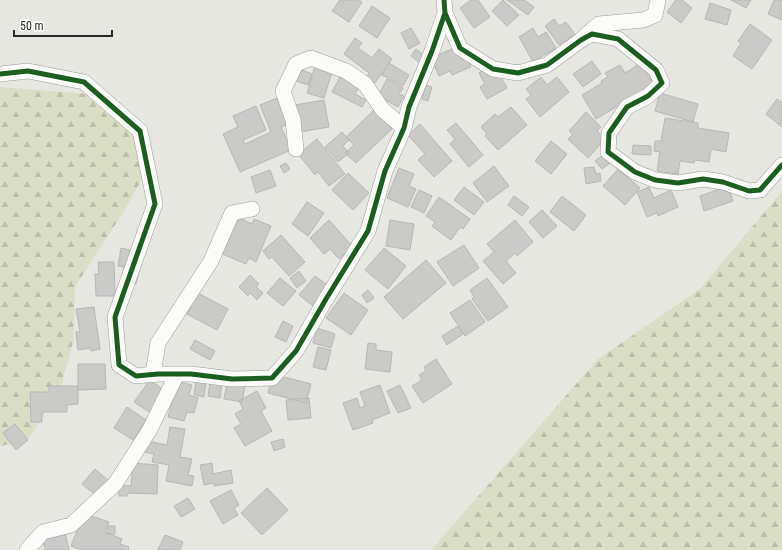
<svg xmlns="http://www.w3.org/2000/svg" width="782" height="550" font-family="'Roboto Condensed',sans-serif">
	<defs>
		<pattern id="forest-firs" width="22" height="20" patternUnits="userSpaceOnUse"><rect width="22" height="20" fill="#dadec6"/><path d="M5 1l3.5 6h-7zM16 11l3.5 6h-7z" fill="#bbbfaa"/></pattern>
	</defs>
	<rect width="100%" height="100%" fill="#e6e7e0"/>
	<path fill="url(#forest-firs)" d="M0,87L88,94L137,132L142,179L126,208L75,287L73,342L60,390L27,441L0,446Z
		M782,190V550H431L598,359L700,289L779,195Z"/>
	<path fill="#cacac9" stroke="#b7b7b6" d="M340,0H359L362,2L349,22L332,11Z
		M471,0H478L490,17L474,28L460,8Z
		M503,0L519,15L507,26L492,11Z
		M507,0H524L534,7L528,15Z
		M676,0H682L692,8L681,23L667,12Z
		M731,0H751L746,8Z
		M774,0H782V20L768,14Z
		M710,3L731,10L727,25L705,19Z
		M372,6L390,18L377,38L359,26Z
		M554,19L559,26L566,22L575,34L559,45L545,26Z
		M750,24L772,40L752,69L733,56L741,43L738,41Z
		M411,28L420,43L409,49L401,33Z
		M533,28L538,37L546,32L556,48L533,62L519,37Z
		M355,38L362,43L358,48L372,58L379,49L392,59L375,83L366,77L369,73L344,54Z
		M461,45L471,67L452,75L450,71L439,76L431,58Z
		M416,49L425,56L420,63L411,56Z
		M592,61L601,74L583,87L573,74Z
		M389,63L409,75L403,86L382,75Z
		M641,63L654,84L596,119L582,95L602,83L601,81L608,77L605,73L620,65L625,73Z
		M494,64L507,88L487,99L480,87L485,84L479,73Z
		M315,66L332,72L324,98L307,93Z
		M300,69L312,74L308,85L296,81Z
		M340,77L359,87L355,94L366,100L362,107L332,92Z
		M541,77L547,85L557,77L569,92L540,117L526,99L531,95L526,89Z
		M387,79L403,88L399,94L404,96L398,107L378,96Z
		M426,85L432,87L428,101L422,99Z
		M660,93L698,104L693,122L655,111Z
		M277,98L289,124L281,127L291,150L240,172L223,134L238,127L233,116L256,106L266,130L243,140L245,144L271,132L260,105Z
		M777,99L782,103V127L766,114Z
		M324,100L329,127L300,132L295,105Z
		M511,107L527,125L498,150L485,136L487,134L481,127L495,114L498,117Z
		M374,110L392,129L356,163L345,153L354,145L346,137Z
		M586,112L601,127L597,131L605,139L588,158L568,139L573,134L569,131Z
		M665,118L698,123V128L729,133L726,152L711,149L709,162L695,160L694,163L680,161L678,174L657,171L660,152L654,151L655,141H661Z
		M456,123L483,155L469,167L450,144L455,139L447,130Z
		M420,124L452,161L434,177L418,160L425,154L408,135Z
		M342,132L349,140L343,146L349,153L338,162L325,147Z
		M317,139L345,174L329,186L318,172L315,175L298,154Z
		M551,141L567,154L551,174L535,161Z
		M633,145L651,146V155L632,154Z
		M604,154L610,163L602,169L595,161Z
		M286,163L290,169L284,173L280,166Z
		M494,166L509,186L487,202L473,183Z
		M594,167L596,174L600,173L601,181L586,184L584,168Z
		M399,168L414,174L409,186L416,189L408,207L387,198Z
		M618,169L640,188L625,205L603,186Z
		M270,170L276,186L256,193L251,177Z
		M348,173L369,193L353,210L332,190Z
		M728,186L733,201L704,211L700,196Z
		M464,187L484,202L474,215L454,200Z
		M649,187L654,198L671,190L678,207L658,216L657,213L647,217L637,192Z
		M419,190L432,196L424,213L411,207Z
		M514,196L529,207L522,216L508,205Z
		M562,196L586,215L574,231L550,212Z
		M439,197L470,219L463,229L460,227L451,240L432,226L435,222L426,216Z
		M307,202L324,213L308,236L292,224Z
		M542,210L557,226L543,238L529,222Z
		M235,216L252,224L254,219L271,226L256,262L249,258L246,264L220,253Z
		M329,220L353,247L339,259L330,249L324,254L310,238Z
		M390,220L414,224L410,250L386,246Z
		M515,220L533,242L517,256L515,253L506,261L516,273L503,284L483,261L494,252L487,244Z
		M281,235L305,262L289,276L272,257L269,259L263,251Z
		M464,245L479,268L453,286L437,262Z
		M121,248L143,253L136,284L121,281L124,267L118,266Z
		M384,248L406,266L388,289L365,270Z
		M426,260L446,283L403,319L384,297Z
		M98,262H114L115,296H96L95,274H99Z
		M299,271L306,281L297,288L290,278Z
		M250,275L259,284L256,287L263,293L257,300L250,293L248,296L239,287Z
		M315,276L333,289L317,309L299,295Z
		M280,278L296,291L283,306L267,293Z
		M487,278L508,307L488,321L472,299L474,297L470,290Z
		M368,290L374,298L367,303L362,295Z
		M198,293L228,309L217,330L187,314Z
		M344,293L368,310L351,335L326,318Z
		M470,300L485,322L465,336L450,313Z
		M94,307L100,349L91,351V348L78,350L76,332H80L76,309Z
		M283,321L293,326L286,342L275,337Z
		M458,326L463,334L447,345L442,336Z
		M317,328L335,334L331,348L313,343Z
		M195,340L215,351L210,360L190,349Z
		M368,343L376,344V350L392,352L390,372L365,369Z
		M318,347L331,350L326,370L313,367Z
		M436,359L452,384L423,403L412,386L422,380L419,375L426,371L424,367Z
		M78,364H105L106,389L78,390Z
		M197,374L207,375L204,397L194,395Z
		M273,374L311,384L306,403L268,393Z
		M211,376L223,378L220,398L208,396Z
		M228,377L246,380L242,402L224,399Z
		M150,380L165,391L149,412L134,402Z
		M177,381L192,385L189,395L198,398L194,413L187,412L184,421L168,417Z
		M380,385L390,413L372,420L373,423L353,430L343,403L357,398L360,408L365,406L360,392Z
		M400,385L411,408L398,413L387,391Z
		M49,386H78V404L67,405V412H42V422H31L30,392H49Z
		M257,391L266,408L261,411L272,431L245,446L234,428L241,424L235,414L243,409L239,401Z
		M309,398L311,418L288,420L286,400Z
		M127,407L146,420L133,440L114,428Z
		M15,424L28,440L16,450L3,433Z
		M170,427L185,429L180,457L192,459L188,475L194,476L192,486L166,481L169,465L152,462L154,454L141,451L143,440L167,445Z
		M283,439L285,447L274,451L271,442Z
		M133,463L158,465L157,494L128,493L127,496H119V485L131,486Z
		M212,463L213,474L231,470L233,483L214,486V483L204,485L200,465Z
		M95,469L109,481L97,496L82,484Z
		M267,488L288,510L262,535L241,513Z
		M231,490L239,505L234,508L238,515L223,524L210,501Z
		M188,498L195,509L181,517L174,506Z
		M86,514L109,522L105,532L122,539L120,544L129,547L128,550H81L71,546L78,528L80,529Z
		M108,526H115V534H107Z
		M65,532L69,550H45L42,537Z
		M165,535L183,542L180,550H158Z"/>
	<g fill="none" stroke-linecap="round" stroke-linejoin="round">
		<g stroke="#9c9d98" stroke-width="16">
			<path id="minor" d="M445,13L460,48L493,69L518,73L547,65L581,40L592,34L618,39L656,70L662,83L648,96L627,107L609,133L608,152L635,172L655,180L678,183L703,179L723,182L749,191L760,190L782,165
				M584,37L599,24L643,20L655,15L658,0
				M0,74L28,71L84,82L140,131L155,204L115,317L119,365L136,376L158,374H191L232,379L272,378L296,351L326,299L368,231L385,171L404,128L409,107L432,51L445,13L444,0
				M296,149L293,120L283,91L296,64L311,58L346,71L365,84L382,109L404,128
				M153,374L158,343L211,261L232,213L252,209
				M27,550L43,532L71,525L115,484L149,431L177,374"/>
		</g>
		<use href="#minor" stroke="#fbfbfa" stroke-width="15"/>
		<g stroke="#fff" stroke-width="8">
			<path id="cycleway" d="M445,13L460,48L493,69L518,73L547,65L581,40L592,34L618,39L656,70L662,83L648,96L627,107L609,133L608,152L635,172L655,180L678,183L703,179L723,182L749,191L760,190L782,165
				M0,74L28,71L84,82L140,131L155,204L115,317L119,365L136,376L158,374H191L232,379L272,378L296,351L326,299L368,231L385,171L404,128L409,107L432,51L445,13L444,0"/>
		</g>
		<use href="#cycleway" stroke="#1b5e20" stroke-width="5"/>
	</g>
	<path d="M14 30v6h98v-6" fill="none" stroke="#292a25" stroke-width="2"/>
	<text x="20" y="30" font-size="12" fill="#292a25" stroke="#ffffff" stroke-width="3" paint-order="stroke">50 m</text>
</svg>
